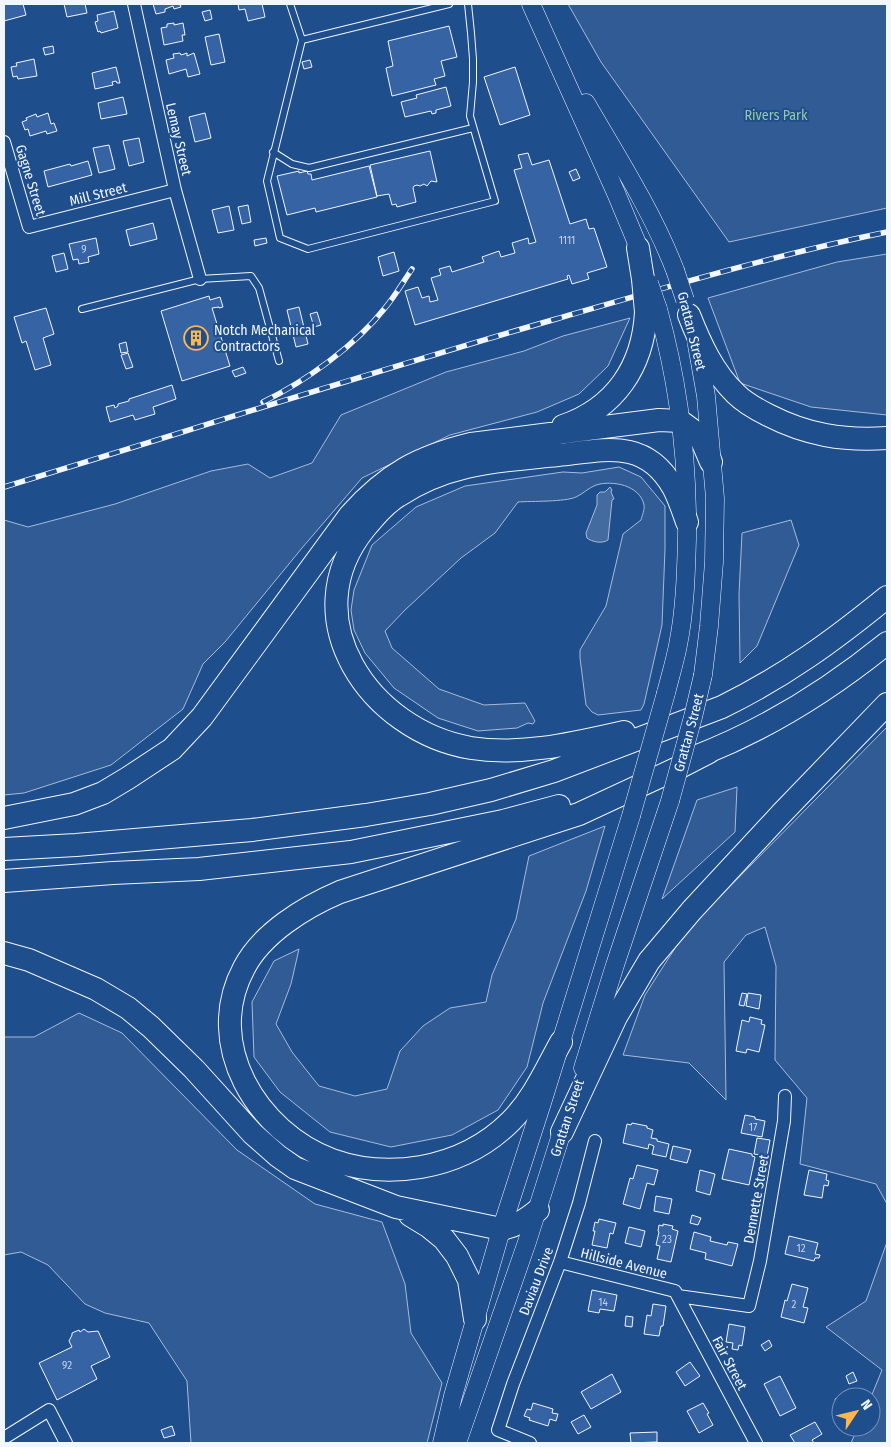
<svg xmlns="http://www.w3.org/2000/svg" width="891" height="1447" font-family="'Fira Sans Condensed',sans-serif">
	<rect width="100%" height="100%" fill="#1f4e8c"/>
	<path fill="#305b95" stroke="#a8bbd7" d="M568,4H887V208L729,242L601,62Z
		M887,254V415L811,407L740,383L708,298L837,262Z
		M630,318L608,366L579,394L537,412L450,435L362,478L302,548L225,642L203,664L183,709L111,765L24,793L4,795V520L28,527L115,504L211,471L248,464L270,478L312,463L341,415L446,372L524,351L563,336Z
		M619,467L641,477L665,506V549L662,625L644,704L641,710L598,715L592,712L586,705L580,658V650L606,606L623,534L641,520C642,516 645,509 644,505C640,485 612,480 596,485C588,488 583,494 576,497C565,502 532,501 518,502L495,533L461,558L405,610L385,631L392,648L439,689L484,705L525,703L535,721L533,724L528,723L517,728L478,731L438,718L394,688L365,653L354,630L351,610L354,590L372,545L416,507L465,486L563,472L582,473Z
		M791,520L799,545L757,646L740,663L739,594L742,533Z
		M887,727V1204L876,1184L800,1164L807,1098L775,1060L776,966L765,927L746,935L724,962L726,1100L689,1063L623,1055L645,995L686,931Z
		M737,787L735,832L662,899L697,800Z
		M605,826L586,891L543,1003L527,1067L498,1110L452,1135L391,1147L330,1132L280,1092L254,1057L252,1002L274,961L299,949L291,984L276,1024L292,1052L319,1086L355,1096L387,1089L400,1051L423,1026L450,1008L486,1002L492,975L516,919L529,856Z
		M79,1013L122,1033L237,1150L315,1204L382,1222L405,1284L411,1333L442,1383L427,1443H191L187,1381L149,1323L105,1313L85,1304L48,1265L21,1252L4,1255V1037H34Z
		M887,1242V1443H851L858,1427H871V1397L882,1370L826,1327L866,1301Z"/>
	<path fill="#446ba0" stroke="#a8bbd7" d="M610,487L612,490L611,492L614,499L612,500L608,540C602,544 592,542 587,538L586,533L597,505V495L600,492H605Z"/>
	<path fill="#3563a3" stroke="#f2f6ff" d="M4,4H23L26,15L4,21Z
		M64,4H85L87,13L67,17Z
		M153,4H184L180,5L181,7L174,9L173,6L165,9V12L156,14Z
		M238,4H262L265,17L248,21L245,9L239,10Z
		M210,10L212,19L205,21L202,12Z
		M114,11L118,28L101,33L100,31L98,32L95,22L98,21L97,15Z
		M174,23V25L183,23L185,35H182L183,41L164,45L161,28L167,27V24Z
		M449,26L457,57L441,61L445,76L434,79L436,85L392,96L386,68L393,66L388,41Z
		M219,34L225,62L211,65L205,37Z
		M53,46L54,53L45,55L43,48Z
		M180,53L181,55L187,53V56L194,53L200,74L188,77L186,69L169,74L166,60L174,58L173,54Z
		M34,59L37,76L18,79L17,76L13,77L11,67L17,66L16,63Z
		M310,60L312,67L304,69L302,62Z
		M116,67L120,83H117L116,81L112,82L113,85L95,89L92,73Z
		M515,67L530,115L500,125L484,77Z
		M446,87L451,106L436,110V113L432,114L431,111L405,117L401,102L417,98L416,95Z
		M123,97L127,114L101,119L98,103Z
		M48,113L51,124L54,123L57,131L47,134L46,131L30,136L28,129L25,130L22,122L27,120L26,118L36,114L37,117Z
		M205,113L211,138L195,142L189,117Z
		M139,138L144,162L129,166L123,141Z
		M109,145L115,169L99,173L93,148Z
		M430,151L437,182L431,181L427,186L424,184L420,186L417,185L414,186L413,188L416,202L397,207L396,204L392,205L389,194L377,196L370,165Z
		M528,153L532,165L549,160L570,224L586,219L589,229L594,228L607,267L587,273L589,279L572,284L569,275L567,276L568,279L415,325L405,291L418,287L422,298L429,296L430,302L438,300L431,278L441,275L439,269L450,266L452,272L484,262L482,257L499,251L501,257L515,253L512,243L528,238L529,244L536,242L514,170L522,168L518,155Z
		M88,161L92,175L48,187L44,171L70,164L71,166Z
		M369,166L377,197L316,212L315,208L287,215L277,176L299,171V173L307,171L308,174H311L312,180Z
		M576,169L580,178L573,181L569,172Z
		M248,205L251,222L242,224L238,207Z
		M229,206L234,230L218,233L212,210Z
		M153,223L157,239L130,246L126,230Z
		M96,238L99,254L88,257L89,262L79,264L78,259L73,260L69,244Z
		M266,238L267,243L255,246L254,240Z
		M394,252L399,271L383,276L378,257Z
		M64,253L68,269L56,272L52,256Z
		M209,296L210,300L220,297L223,307L219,308V307L212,308L230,366L182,381L161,311Z
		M299,307L308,344L296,347L287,310Z
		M46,308L54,334L43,338L51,365L35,370L26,341L22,343L14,317Z
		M317,312L321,325L314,327L310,314Z
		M126,342L128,352L121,353L119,344Z
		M128,353L133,367L126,369L121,355Z
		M243,367L246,373L235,377L232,371Z
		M172,385L176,399L153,407L155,414L135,420L133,415L110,422L106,407L114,405L115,408L118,406V404L129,401V399Z
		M742,993L747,994L744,1006L739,1005Z
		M748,993L761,995L759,1009L746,1006Z
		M750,1017L762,1020L761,1024L765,1025L759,1052L747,1049L746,1053L736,1051L742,1020L749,1022Z
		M745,1115L755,1117V1119L765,1121L762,1137L741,1133Z
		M632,1123L647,1126V1128L653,1130L651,1138L657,1139V1141L669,1144L666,1157L652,1154L654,1146L649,1144L648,1149L623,1143L627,1124L631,1125Z
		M757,1138L770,1140L767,1156L754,1154Z
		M673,1146L691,1150L687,1163L670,1159Z
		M729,1149L752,1154V1156L755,1157L749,1185L722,1179Z
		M637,1165L658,1170L654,1185L647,1183L640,1209L623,1204L630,1178L633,1179Z
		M700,1170L715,1174L710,1195L696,1191Z
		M809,1170L827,1174L826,1180L829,1181L828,1186L824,1185L822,1198L804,1195Z
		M656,1196L672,1199L669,1214L654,1211Z
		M692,1215L701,1218L698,1225L690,1223Z
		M599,1219L616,1223L613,1234L610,1233L607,1248L592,1245L595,1231H593L595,1222L598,1223Z
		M663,1224L673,1226L672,1229L678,1231L671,1262L657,1259L660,1246L656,1245L659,1232L658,1231L659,1225L663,1226Z
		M629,1227L645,1231L641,1247L625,1243Z
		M694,1232L711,1237L710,1241L727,1245L728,1242L738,1244L732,1266L705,1259L706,1253L690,1249Z
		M789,1236L818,1243L815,1254L820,1255L819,1258H815L814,1261L785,1254Z
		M792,1284L808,1288L803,1307L808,1308L804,1323L781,1317L785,1300L787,1301Z
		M592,1290L617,1295L614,1311L600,1309L599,1313L588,1311Z
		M653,1304L666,1306L663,1326H661L659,1336L644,1334L647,1315L651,1316Z
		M626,1316L633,1317L632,1327L625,1326Z
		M729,1324L745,1327L742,1346L739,1345L738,1350L732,1349L733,1343L726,1342Z
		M84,1329L88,1332L98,1331L110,1357L91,1366L97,1379L57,1400L39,1363L72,1347L69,1341L72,1335V1333L79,1330L80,1332Z
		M769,1340L772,1346L765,1351L761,1345Z
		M690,1362L700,1376L685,1386L676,1372Z
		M853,1372L857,1381L849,1384L846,1376Z
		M612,1374L621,1392L591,1409L581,1392Z
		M780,1376L796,1408L780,1416L764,1384Z
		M850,1392L852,1397H841V1411L835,1399Z
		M533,1403L553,1409L552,1413L558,1414L556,1421L550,1419L548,1426L529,1420L530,1418L524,1416L527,1409L531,1410Z
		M703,1403L709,1413L707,1414L713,1425L699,1433L687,1411Z
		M584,1415L591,1427L578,1434L571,1422Z
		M815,1422L822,1434L812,1440L814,1443H795L790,1435Z
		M172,1426L175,1435L164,1438L161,1430Z
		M657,1432V1442L631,1443L630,1433Z"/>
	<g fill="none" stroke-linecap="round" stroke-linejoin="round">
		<g stroke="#f2f6ff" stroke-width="8">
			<path id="lane" d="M290,4L302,40L267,181L280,238L308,249L495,201L470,116L473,82V59L471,33L468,4
				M302,40L449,4
				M273,152L292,164L309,168L473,128
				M82,309L200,279L251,276L259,288L279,361"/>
		</g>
		<g stroke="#f2f6ff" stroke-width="14">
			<path id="street" d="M134,4L175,190L200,279
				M4,142L29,227L175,190
				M560,1262L675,1291L756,1443
				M678,1296L749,1306L760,1261L784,1121L785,1096
				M4,1438L49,1410L66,1443
				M530,1443L498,1430L513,1384L560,1262L579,1203L595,1141"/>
		</g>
		<g stroke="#f2f6ff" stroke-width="19">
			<path id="secondary" d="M531,4L616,193L636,241L642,261
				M586,103C618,158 652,211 675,270
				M658,309C679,384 688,461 687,539C686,574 685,610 678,645C675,661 670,677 666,693
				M697,345L706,396L715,498L714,562L709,626L703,675
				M583,1068L615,965L670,801
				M442,1443L453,1396L502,1227L542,1103L631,816
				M457,1443L527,1242L566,1119"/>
		</g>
		<g stroke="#f2f6ff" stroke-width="24">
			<path id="highway" d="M638,248L643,279
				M689,315C700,343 713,372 736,394C745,403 756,409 768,415C807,435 843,441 887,438
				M563,426C615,408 643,367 646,312
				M624,732C575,743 522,756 471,748C370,731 292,618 365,528C375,516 385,504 398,496C449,462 500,461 558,455C605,450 645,438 673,487C679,498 683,511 687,522
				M695,757C765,730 829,690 887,643
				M4,818L74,804L103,793L128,778L172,749L202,717L350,515C387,474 418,457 471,444L659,420L680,421L695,432L702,441L711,462
				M4,849L76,845L252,830L366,815L430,804L491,790L554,771L722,707C785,676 833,641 887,597
				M4,881L113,873L199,869L351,852L503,821L559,806
				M4,953L29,960L96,989L128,1008L151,1027L194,1069L253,1134L278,1156L295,1168L396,1207L501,1229C516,1226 526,1220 538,1210
				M561,1042C546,1069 533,1099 511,1121C486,1146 455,1161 421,1167C392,1172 360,1170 332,1160C257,1132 203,1044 244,968C262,933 305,907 340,892L579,814L680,767L709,752
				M562,1132L616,1017L649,961L692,910L782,813L887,704
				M410,1215L428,1226L444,1239L457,1256L469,1280L475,1319"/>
		</g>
		<use href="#lane" stroke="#1f4e8c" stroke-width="6"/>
		<use href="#street" stroke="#1f4e8c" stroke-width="12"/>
		<use href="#secondary" stroke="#1f4e8c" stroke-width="18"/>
		<use href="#highway" stroke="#1f4e8c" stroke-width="22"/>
		<g stroke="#f2f6ff" stroke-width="5.5">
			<path id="rail" d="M263,402C306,381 355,346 385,308C395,296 403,282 412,269
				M4,487C188,431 371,372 556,319C667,287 775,255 887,232"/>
		</g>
		<use href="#rail" stroke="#1f4e8c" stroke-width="4" stroke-dasharray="11" stroke-linecap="butt"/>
		<g stroke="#f2f6ff" stroke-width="19" stroke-linecap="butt">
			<g id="secondary-bridge">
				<path d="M675,270L685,300"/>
				<path d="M649,283L658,309"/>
				<path id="s1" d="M670,801L693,717L703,675"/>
				<path d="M631,816L666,693"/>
			</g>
		</g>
		<g stroke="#f2f6ff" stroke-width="24" stroke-linecap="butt">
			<path id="highway-bridge" d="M643,279L646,312"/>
		</g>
		<use href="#secondary-bridge" stroke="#1f4e8c" stroke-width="18"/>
		<use href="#highway-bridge" stroke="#1f4e8c" stroke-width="22"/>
	</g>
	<defs>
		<g id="building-ring" transform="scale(1.25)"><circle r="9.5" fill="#1f4e8c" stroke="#ffb74d" stroke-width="1.5"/><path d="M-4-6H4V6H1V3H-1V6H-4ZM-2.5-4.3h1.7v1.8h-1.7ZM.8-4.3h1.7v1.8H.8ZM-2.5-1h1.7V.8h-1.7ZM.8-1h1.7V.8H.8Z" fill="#ffb74d"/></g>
	</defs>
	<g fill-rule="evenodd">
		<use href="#building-ring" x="196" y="338"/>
	</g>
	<g text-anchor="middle" stroke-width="4" stroke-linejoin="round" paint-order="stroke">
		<g font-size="11" fill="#c3d1e8">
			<text x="567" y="244">1111</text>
			<text x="84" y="253">9</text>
			<text x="753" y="1131">17</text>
			<text x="667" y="1243">23</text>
			<text x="801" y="1252">12</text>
			<text x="603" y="1306">14</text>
			<text x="794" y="1308">2</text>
			<text x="67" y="1369">92</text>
		</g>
		<g font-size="14" fill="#97c8a6" stroke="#1f4e8c">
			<text x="776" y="120">Rivers Park</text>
		</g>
		<g font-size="14" fill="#f2f6ff" stroke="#1f4e8c">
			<text transform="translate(179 139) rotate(77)" y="5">Lemay Street</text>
			<text transform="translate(31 180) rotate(73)" y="5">Gagne Street</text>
			<text transform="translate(98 194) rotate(-14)" y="5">Mill Street</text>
			<text transform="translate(692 331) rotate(76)" y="5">Grattan Street</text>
			<text dy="5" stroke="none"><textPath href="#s1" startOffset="71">Grattan Street</textPath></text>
			<text transform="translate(567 1118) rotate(-72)" y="5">Grattan Street</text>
			<text transform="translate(756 1199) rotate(-80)" y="5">Dennette Street</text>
			<text transform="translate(624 1263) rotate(14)" y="5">Hillside Avenue</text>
			<text transform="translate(536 1281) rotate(-69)" y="5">Daviau Drive</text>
			<text transform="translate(730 1363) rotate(62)" y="5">Fair Street</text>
		</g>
		<g font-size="14" fill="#f2f6ff" stroke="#1f4e8c" text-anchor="start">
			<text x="214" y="335">Notch Mechanical<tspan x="214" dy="16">Contractors</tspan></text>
		</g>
	</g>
	<rect width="891" height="1447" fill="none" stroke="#f2f6ff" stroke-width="10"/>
	<g transform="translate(856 1412) rotate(55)"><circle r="24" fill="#1f4e8c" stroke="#7391ba"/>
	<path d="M0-4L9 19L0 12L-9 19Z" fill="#ffb74d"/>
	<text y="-8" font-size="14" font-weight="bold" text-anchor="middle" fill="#f2f6ff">N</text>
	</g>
</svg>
